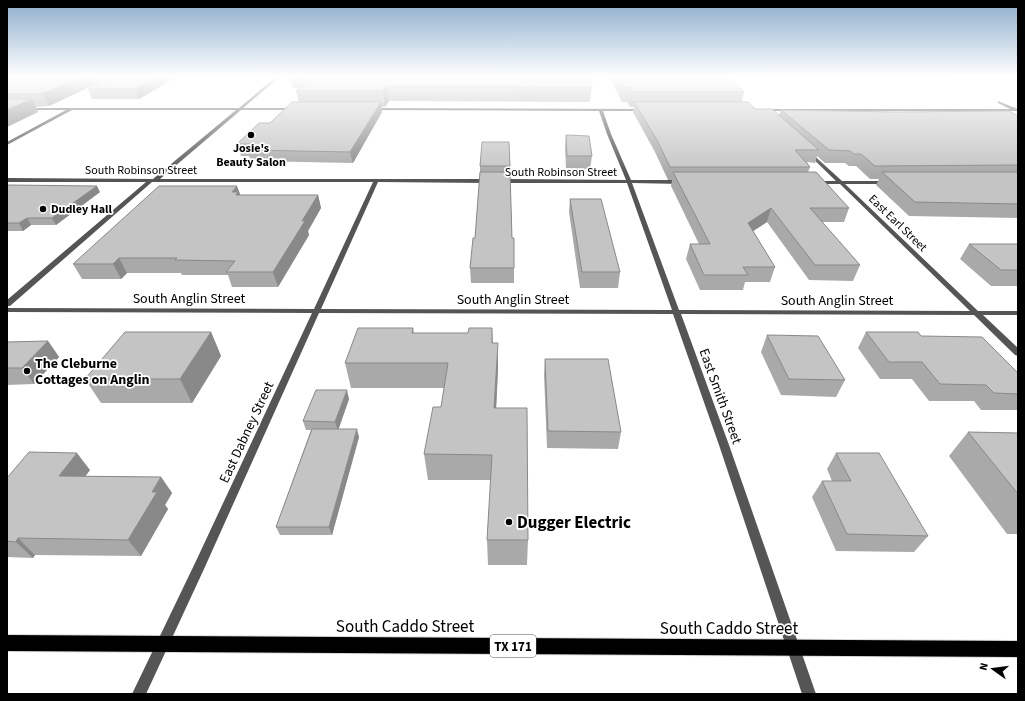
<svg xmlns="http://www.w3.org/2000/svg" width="1025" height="701" font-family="'Source Sans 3',sans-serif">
	<rect width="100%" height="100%" fill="#fff"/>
	<path fill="#dcdcdc" d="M924,76H1018V81Z"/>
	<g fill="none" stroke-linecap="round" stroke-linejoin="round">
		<g stroke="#dbdbdb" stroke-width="2">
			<path id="primary" d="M7,635L1018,641V657L7,651Z"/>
		</g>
		<path fill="#555" fill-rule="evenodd" d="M277,76H281L243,108H294L295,110H241L160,179H488L491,181L488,183L378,182L321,309L672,310L627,183H500L497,181L500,179L626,180L607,134L599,111L371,110L372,108L645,109L644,111H603L611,134L631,180H682L685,182L682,184L632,183L679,310L970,311L840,184H814V182L816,181H836L806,152V150H808L842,181H890V183L888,184H845L978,311H1018V315H983L1018,348V356L1015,355L974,315L681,314L729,445L816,694H802L719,445L673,314L319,313L204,569L146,694H132L196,561L312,313L7,312V308L314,309L373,182H152L10,306H7V300L146,182H7V178L153,179L236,110H72L7,145V142L66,110H7V108H239Z
			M998,101L1018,109V111H764L762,110L764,109H1010L998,103Z"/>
		<use href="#primary" fill="#000" fill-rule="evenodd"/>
	</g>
	<path fill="#a9a9a9" d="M7,76H100L102,81L49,106L36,107L38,112L7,127Z
		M178,76L139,99H92L88,89Z
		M290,76H590L592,87L590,102L389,101L385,107H382V112L353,163L251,161L249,156H241L237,144L270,123L299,102L296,91L300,88H293Z
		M609,76H727L744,92L742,102L755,109L779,115L781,110L1018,116V218L909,216L876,185L879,179H870L856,166H849L845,163H825L817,156L815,163L807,162L810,167L808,172L849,208L844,222H822L860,265L853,281L809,280L767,222L753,231L775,267L770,282H745L743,290H700L686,259L690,244H699L671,186L672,180H668L655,152L633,112L634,107H630L627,102H622Z
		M566,135L592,156L590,169L566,168L565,147Z
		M509,142L512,238H514V283H471L470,268L475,238L480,172V166Z
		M7,185L100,192L56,225H31L23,231H7Z
		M240,195H318L321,208L308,231L309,235L278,287H232L228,275H182L181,273H127L121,279H82L73,264Z
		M570,199L620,272L618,288H580L569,212Z
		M969,244H1018V286H991L960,259Z
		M413,328L414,333H468L492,328L493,343L498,368L496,408L528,540L527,565H488L487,540L491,480H428L424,454L441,407L444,388H351L345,363Z
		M211,332L221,356L192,403H101L85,379Z
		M866,332L921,336L1018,373V410H981L974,401H929L912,379H880L858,348Z
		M767,335L845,380L836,397L781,395L761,352Z
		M48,341L59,357L34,384L7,385V342Z
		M545,359L621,432L618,449L547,448L544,375Z
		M349,399L338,429L359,437L332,535H280L276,527L311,430H306L303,421Z
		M968,432L1018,433V534H1007L949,456Z
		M836,453L928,536L914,552L836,551L812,497L822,481H832L827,469Z
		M90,470L85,476L161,477L172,493L165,505L168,509L141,556L35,555L33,558L7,557V478Z"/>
	<path fill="#898989" d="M83,76H100L102,81L49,106L42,94Z
		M159,76H178L139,99L135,89Z
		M387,86L389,101L385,107L383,91Z
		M32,99L38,112L7,127V110Z
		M381,102L382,112L353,163L350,152Z
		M97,186L100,192L56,225L52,218Z
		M237,186L242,199L232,192Z
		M318,195L321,208L308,231L309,235L278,287L273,272L302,221Z
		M771,208L767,222L744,237L748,223Z
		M27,218L31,225L23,231L19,223Z
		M119,258L127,273L121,279L113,264Z
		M211,332L221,356L192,403L180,379Z
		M48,341L59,357L34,384L22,368Z
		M498,343V368L495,433L494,408Z
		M347,390L349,399L338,431L335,422Z
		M357,429L359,437L332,535L329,527Z
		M77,453L90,470L73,493L59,476Z
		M161,477L172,493L165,505L168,509L141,556L128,540L152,492Z
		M18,538L35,555L33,558L16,542Z"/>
	<path fill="#c4c4c4" stroke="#898989" d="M7,76H83L42,94H7Z
		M115,76H159L135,89H88Z
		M313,76H590L592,87L387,86L383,91H296Z
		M617,76H727L744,92H632L629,87H623Z
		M7,99H32L7,110Z
		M292,102H381L350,152L247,150L252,144H237L259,123H270Z
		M634,102H748L755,109H772L819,150H795L810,167H670L657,140Z
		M781,110L895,112L1009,111L1018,116V165L875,166L861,154H854L850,151L829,150Z
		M566,135L589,136L592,156H567Z
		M482,142H509L510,166H480Z
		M480,172H510L512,238H514V268H470L473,238H475Z
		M673,172H816L849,208H810L860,265H815L771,208L748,223L775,267H743L748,275H704L690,244H710Z
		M882,172H1018V204L915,202Z
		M7,185L97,186L52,218H27L19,223H7Z
		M159,186H237L232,192H238L236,195H318L302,221H305L273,272H226L235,261L175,260L177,258H119L113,264H73Z
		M570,199H601L620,272H582Z
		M969,244H1018V270H1001Z
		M358,328H413L412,333H468L469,328H492V343H498L494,408H527L528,540H487L492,455L424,454L433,407H441L448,363H345Z
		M125,332H211L180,379H85Z
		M866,332H918L921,336L982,337L1018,373V394L994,393L986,385L940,384L922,362H889Z
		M767,335L818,336L845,380L789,379Z
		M48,341L22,368H7V342Z
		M545,359H608L621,432L548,431Z
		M316,390H347L335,422L303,421Z
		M312,429H357L329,527H276Z
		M968,432L1018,433V494Z
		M29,452L77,453L59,476L161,477L152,492H157L128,540L18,538L16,542L7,541V478Z
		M836,453H879L928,536L847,534L822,481H851Z"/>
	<linearGradient id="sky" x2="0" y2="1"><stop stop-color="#8cadcc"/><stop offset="0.44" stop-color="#fff"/><stop offset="1" stop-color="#fff" stop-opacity="0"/></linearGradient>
	<rect width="1025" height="174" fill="url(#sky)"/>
	<g fill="#000" stroke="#fff" stroke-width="1.5">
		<circle cx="251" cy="135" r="4"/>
		<circle cx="43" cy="209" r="4"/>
		<circle cx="27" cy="371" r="4"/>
		<circle cx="509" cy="522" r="4"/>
	</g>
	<g text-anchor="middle" stroke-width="3.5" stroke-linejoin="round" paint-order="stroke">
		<g font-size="12" font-weight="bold" fill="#000" stroke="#fff">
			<text x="251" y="152">Josie's<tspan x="251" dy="14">Beauty Salon</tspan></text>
			<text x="51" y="213" text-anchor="start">Dudley Hall</text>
		</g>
		<g font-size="12" fill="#000" stroke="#fff">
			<text x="141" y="174">South Robinson Street</text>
			<text x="561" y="176">South Robinson Street</text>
			<text transform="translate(898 223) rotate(44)" y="4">East Earl Street</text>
		</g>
		<rect fill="#fff" stroke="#4c4c4c" stroke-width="1" x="490" y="635" width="46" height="22" rx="3"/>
		<g font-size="13" font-weight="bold" fill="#000">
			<text x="513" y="651">TX 171</text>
		</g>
		<g font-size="14" fill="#000" stroke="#fff">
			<text x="189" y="303">South Anglin Street</text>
			<text x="513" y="304">South Anglin Street</text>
			<text x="837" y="305">South Anglin Street</text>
			<text transform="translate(721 396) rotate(70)" y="5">East Smith Street</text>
			<text transform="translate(246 432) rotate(-65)" y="5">East Dabney Street</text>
		</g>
		<g font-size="14" font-weight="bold" fill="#000" stroke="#fff" text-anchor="start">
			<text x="35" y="368">The Cleburne<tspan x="35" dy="16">Cottages on Anglin</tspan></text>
		</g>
		<g font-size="17" font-weight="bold" fill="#000" stroke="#fff" text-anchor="start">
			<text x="517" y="528">Dugger Electric</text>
		</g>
		<g font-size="17" fill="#000" stroke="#fff">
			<text x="405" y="632">South Caddo Street</text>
			<text x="729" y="634">South Caddo Street</text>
		</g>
	</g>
	<rect width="1025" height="701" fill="none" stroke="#000000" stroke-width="16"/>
	<g transform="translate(993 669) rotate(284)" stroke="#ffffff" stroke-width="3" paint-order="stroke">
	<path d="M0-3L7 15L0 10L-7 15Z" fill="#000000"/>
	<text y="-6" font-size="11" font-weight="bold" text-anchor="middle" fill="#000000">N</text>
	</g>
</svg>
